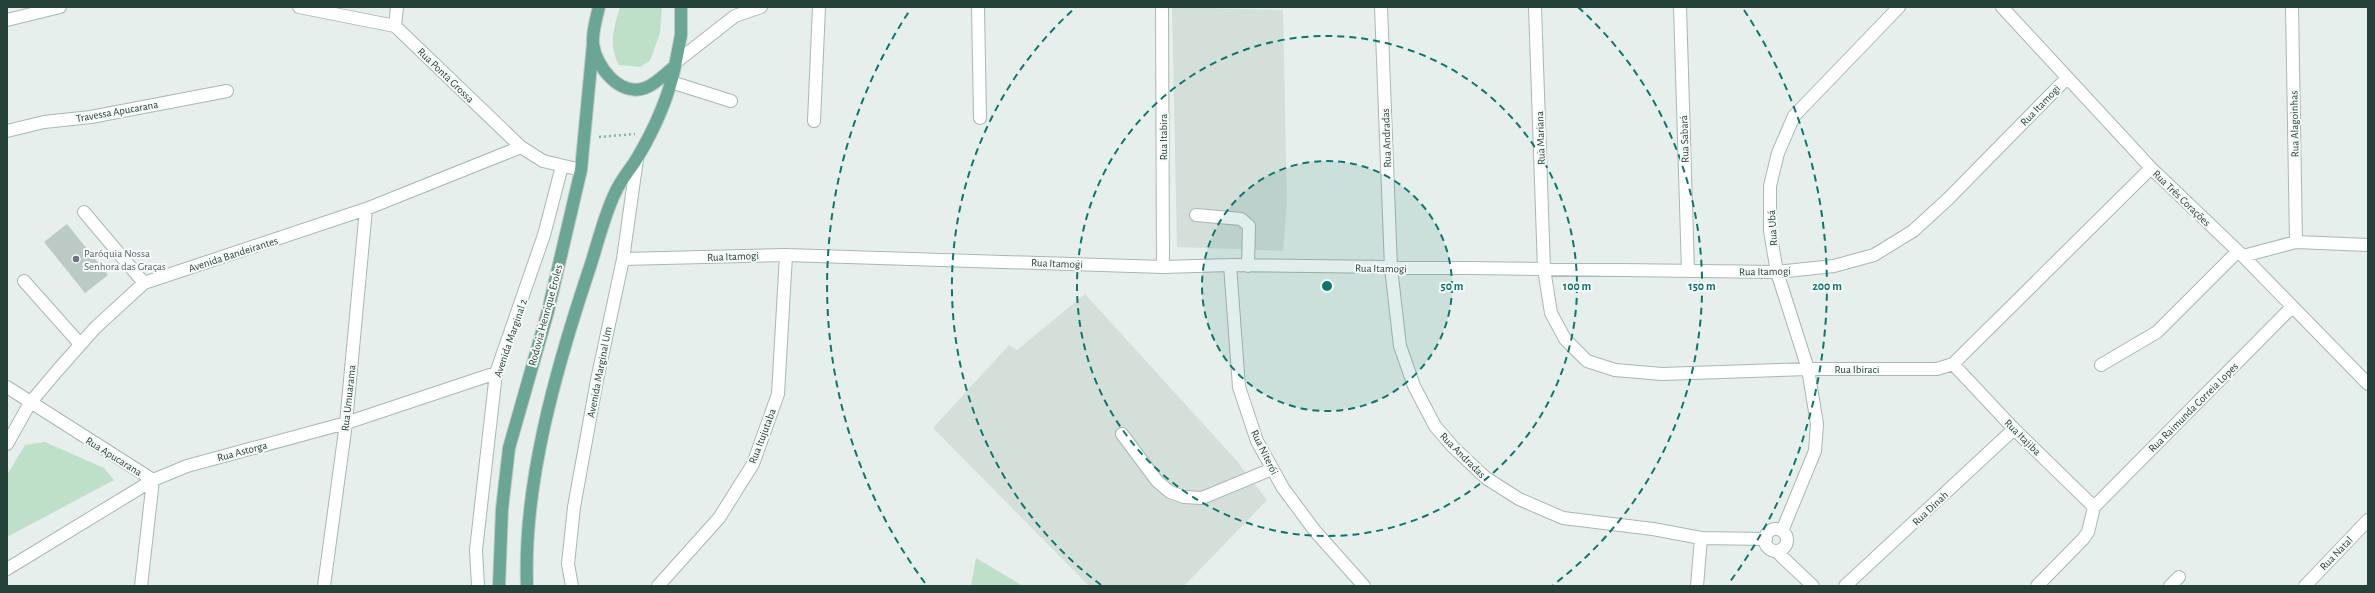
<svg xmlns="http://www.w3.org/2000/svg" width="2375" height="593" font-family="'Alegreya Sans',sans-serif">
	<rect width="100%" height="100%" fill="#e6efeb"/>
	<path fill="#d4dfda" d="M1172,7L1283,10L1287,201L1283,251L1177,247Z
		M1085,294L1237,461L1267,500L1184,586H1089L933,428L1009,345L1017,350Z"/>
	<path fill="#bfe0c8" d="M620,7H662L660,33L650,61L640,67L619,65C608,46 614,27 620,7Z
		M45,442L104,468L114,480L7,537V475L25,445Z
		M976,558L1023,586H971Z"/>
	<path fill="#bbcac4" d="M67,224L108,275L85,293L44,242Z"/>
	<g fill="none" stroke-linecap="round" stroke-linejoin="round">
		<g stroke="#a8b8b2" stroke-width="14">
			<path id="minor" d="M299,7L395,26L521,147L543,161L581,170
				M978,7L980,118
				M1162,7L1163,267
				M1381,7L1391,268L1400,346L1414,386L1435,426L1453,447L1486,478L1519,499L1563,518L1653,529L1701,538L1766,539
				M1535,7L1544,269L1551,313L1565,339L1587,361L1615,370L1662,374L1808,369H1937L1953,364L2151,168
				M1680,7L1688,271
				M2002,7L2151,168L2243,256L2368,384
				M2292,7L2296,242
				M7,20L60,7
				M395,26L397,7
				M676,62L735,16L761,7
				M671,82L731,101
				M814,121L819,7
				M7,131L44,122L91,117L227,91
				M84,212L144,283
				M1196,215L1241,219L1249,226L1248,266
				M2243,256L2296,242L2368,245
				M623,259L786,255L1163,267L1230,265L1777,272L1834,266L1874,255L1913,231L1948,199L2067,78
				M1230,265L1239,387L1257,441L1283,488L1315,531L1364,586
				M24,281L80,344
				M1953,364L2014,429L2094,507
				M2101,365L2157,332L2238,251
				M7,387L153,480L141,586
				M1122,434L1157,481L1170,492L1184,497L1202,498L1272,469
				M7,444L30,403L57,371L95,328L144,283L366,209L521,147
				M2094,507L2292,307
				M1765 540a11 11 0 1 1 22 0a11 11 0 1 1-22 0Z
				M1782,531L1815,451L1817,424L1808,369L1777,272L1770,231V186L1778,153L1794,116L1899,7
				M1776,551L1813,586
				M7,569L153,480L187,466L346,423L496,373
				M324,586L346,423L366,209
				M478,586L476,550L496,373L544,235L562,166
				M572,586L568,564L574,507L597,380L623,259L637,159
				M658,586L719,518L753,464L778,394L786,255
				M1697,586L1701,538
				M1845,586L2014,429
				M2037,586L2083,539L2088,532L2094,507
				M2170,586L2179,577
				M2305,586L2368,520"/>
		</g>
		<g stroke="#c2cac8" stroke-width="14">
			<path id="major" d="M599,7C596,19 592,32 593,44C596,67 620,97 645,88C656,84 666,73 675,66L681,35V7
				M499,586L502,509L509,448L548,311L581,170L593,44
				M527,586C523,484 556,369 588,273C597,247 603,218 615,193C620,181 629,171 636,160C654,130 668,100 675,66"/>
		</g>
		<path stroke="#86b3a5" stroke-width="2.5" stroke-dasharray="2 3" stroke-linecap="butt" d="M599,137L635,134"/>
		<use href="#minor" stroke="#fff" stroke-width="12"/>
		<use href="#major" stroke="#6aa596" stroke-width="12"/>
	</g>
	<circle cx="1327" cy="286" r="125" fill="#0f766e" fill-opacity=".12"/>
	<g fill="none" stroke="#0f766e" stroke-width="2" stroke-dasharray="7 5">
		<circle cx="1327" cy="286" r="125"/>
		<circle cx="1327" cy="286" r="250"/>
		<path d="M1101 585A375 375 0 0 1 1076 7M1578 7A375 375 0 0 1 1553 585"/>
		<path d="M925 583A500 500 0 0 1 910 10M1744 10A500 500 0 0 1 1729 583"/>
	</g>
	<circle fill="#6b7280" stroke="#f7fbf9" stroke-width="1.5" cx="76" cy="259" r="4"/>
	<g text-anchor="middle" stroke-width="4" stroke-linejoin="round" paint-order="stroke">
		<g font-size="11" fill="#24423a" stroke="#f7fbf9">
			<text transform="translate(446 75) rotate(44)" y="4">Rua Ponta Grossa</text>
			<text transform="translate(2040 105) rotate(-46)" y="4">Rua Itamogi</text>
			<text transform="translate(117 111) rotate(-10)" y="4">Travessa Apucarana</text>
			<text transform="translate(2294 124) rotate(-91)" y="4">Rua Alagoinhas</text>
			<text transform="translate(1163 137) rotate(-90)" y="4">Rua Itabira</text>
			<text transform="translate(1386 138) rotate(-92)" y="4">Rua Andradas</text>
			<text transform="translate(1540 138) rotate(-92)" y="4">Rua Mariana</text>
			<text transform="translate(1684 139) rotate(-92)" y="4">Rua Sabará</text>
			<text transform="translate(2182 198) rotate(44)" y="4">Rua Três Corações</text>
			<text transform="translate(1772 228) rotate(-94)" y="4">Rua Ubá</text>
			<text transform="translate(233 254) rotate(-18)" y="4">Avenida Bandeirantes</text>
			<text transform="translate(733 256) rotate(-2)" y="4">Rua Itamogi</text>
			<text transform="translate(1057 263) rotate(2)" y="4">Rua Itamogi</text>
			<text transform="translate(1381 268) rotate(1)" y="4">Rua Itamogi</text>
			<text transform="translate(1765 271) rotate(-1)" y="4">Rua Itamogi</text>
			<text transform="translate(545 315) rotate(-75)" y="4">Rodovia Henrique Eroles</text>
			<text transform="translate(510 338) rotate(-71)" y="4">Avenida Marginal 2</text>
			<text x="1857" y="373">Rua Ibiraci</text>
			<text transform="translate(599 372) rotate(-79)" y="4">Avenida Marginal Um</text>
			<text transform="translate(348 398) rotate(-84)" y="4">Rua Umuarama</text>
			<text transform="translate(2193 407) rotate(-45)" y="4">Rua Raimunda Correia Lopes</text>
			<text transform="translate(762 436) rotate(-69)" y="4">Rua Itujutaba</text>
			<text transform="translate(2023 437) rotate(45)" y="4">Rua Itajiba</text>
			<text transform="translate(242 451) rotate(-15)" y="4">Rua Astorga</text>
			<text transform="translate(1265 452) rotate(64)" y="4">Rua Niterói</text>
			<text transform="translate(1463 455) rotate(45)" y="4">Rua Andradas</text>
			<text transform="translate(114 456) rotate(32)" y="4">Rua Apucarana</text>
			<text transform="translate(1930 508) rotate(-43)" y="4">Rua Dinah</text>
			<text transform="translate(2336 553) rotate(-46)" y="4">Rua Natal</text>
		</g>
		<g font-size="11" fill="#5b616d" stroke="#f7fbf9" text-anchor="start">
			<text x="84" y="257">Paróquia Nossa<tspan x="84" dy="13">Senhora das Graças</tspan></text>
		</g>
	</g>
	<circle cx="1327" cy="286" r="6" fill="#0f766e" stroke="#f7fbf9" stroke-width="2"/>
	<g font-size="12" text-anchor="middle" font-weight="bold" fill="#0f766e" stroke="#f7fbf9" stroke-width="4" stroke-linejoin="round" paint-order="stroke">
		<text x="1452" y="290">50 m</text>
		<text x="1577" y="290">100 m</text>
		<text x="1702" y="290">150 m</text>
		<text x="1827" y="290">200 m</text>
	</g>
	<rect width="2375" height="593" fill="none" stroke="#24423a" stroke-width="16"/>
</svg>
